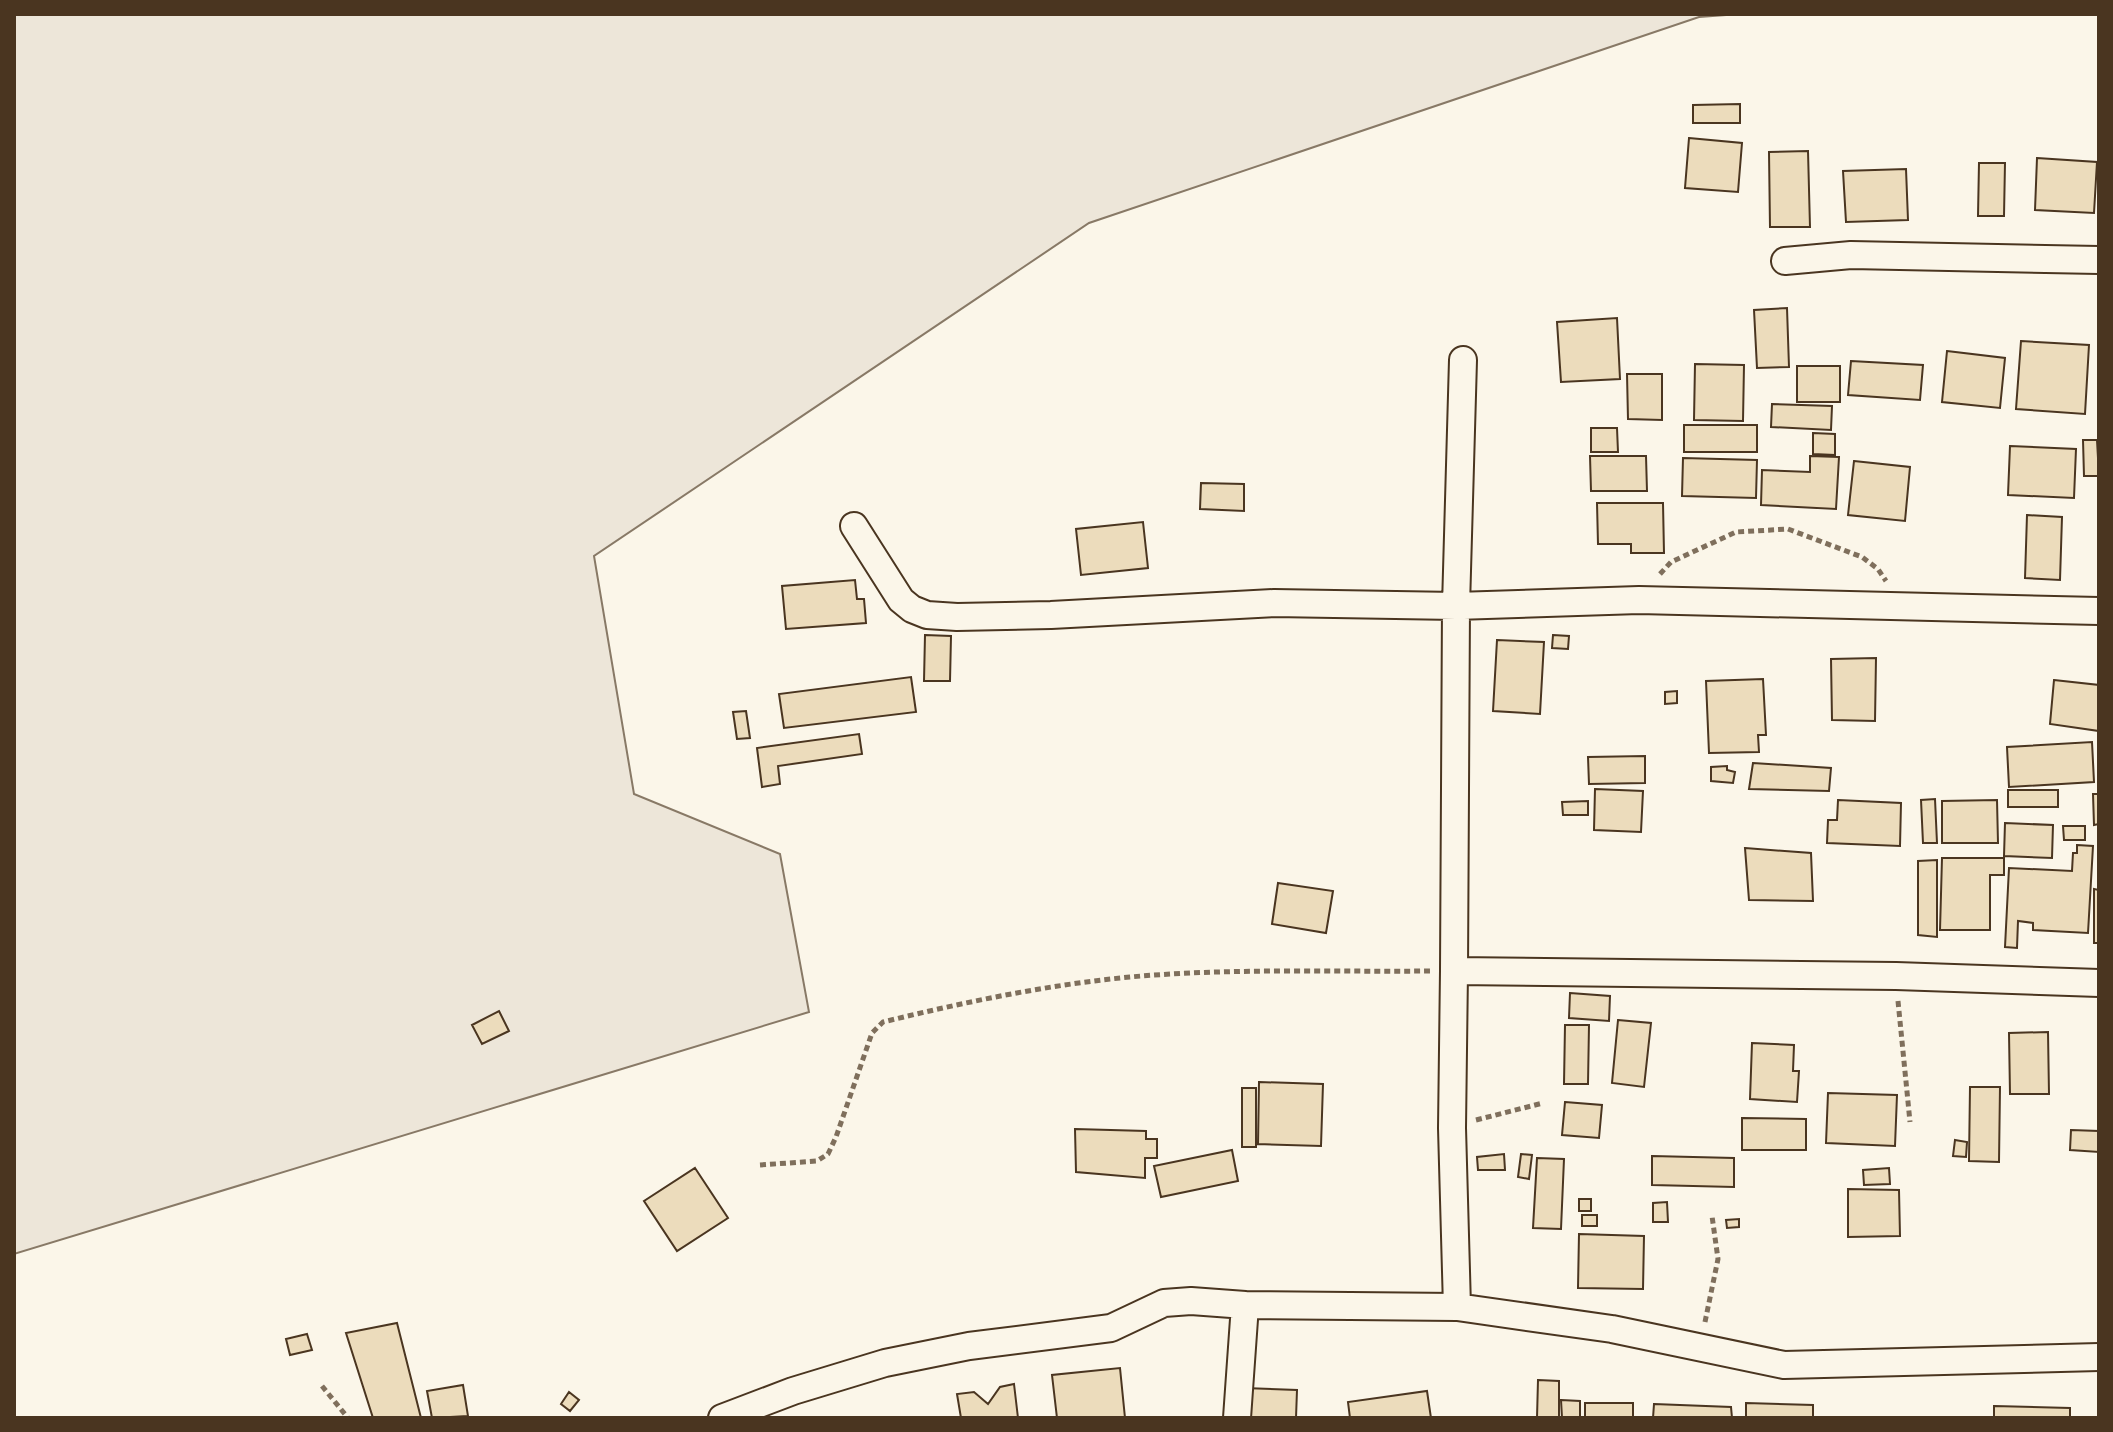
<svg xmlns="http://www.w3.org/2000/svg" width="2113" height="1432" font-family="Spectral,serif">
	<rect width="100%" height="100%" fill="#fbf6e9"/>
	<path fill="#ede6d9" stroke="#887966" stroke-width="2" d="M14,14H1740L1699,17L1089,223L594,556L634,794L780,854L809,1012L14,1254Z"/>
	<path fill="#ecdcbc" stroke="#4a3520" stroke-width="2" d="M1740,104V123H1693V105Z
		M1689,138L1742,143L1738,192L1685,188Z
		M1808,151L1810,227H1770L1769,152Z
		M2037,158L2097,162L2094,213L2035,210Z
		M1979,163H2005L2004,216H1978Z
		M1906,169L1908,220L1846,222L1843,171Z
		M1787,308L1789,367L1757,368L1754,310Z
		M1617,318L1620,379L1561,382L1557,322Z
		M2021,341L2089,345L2085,414L2016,409Z
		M1947,351L2005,358L2000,408L1942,402Z
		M1851,361L1923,365L1920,400L1848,395Z
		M1695,364L1744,365L1743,421L1694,420Z
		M1797,366H1840V402H1797Z
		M1627,374H1662V420L1628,419Z
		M1772,404L1832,406L1831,430L1771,427Z
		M1684,425H1757V452H1684Z
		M1591,428H1617L1618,452H1591Z
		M1813,433L1835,434V455L1813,454Z
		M2083,440H2097L2099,476H2084Z
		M2010,446L2076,449L2074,498L2008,495Z
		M1590,456H1646L1647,491H1591Z
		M1810,456L1839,457L1836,509L1761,505L1762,470L1810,472Z
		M1683,458L1757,460L1756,498L1682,496Z
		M1854,461L1910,467L1905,521L1848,515Z
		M1201,483L1244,484V511L1200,509Z
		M1597,503H1663L1664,553H1631V544H1598Z
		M2027,515L2062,517L2060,580L2025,578Z
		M1143,522L1148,568L1081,575L1076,529Z
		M855,580L857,599H864L866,623L786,629L782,586Z
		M925,635L951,636L950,681H924Z
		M1553,635L1569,636L1568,649L1552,648Z
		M1497,640L1544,642L1540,714L1493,711Z
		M1876,658L1875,721L1832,720L1831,659Z
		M911,677L916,712L784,728L779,694Z
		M1763,679L1766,735H1758L1759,752L1709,753L1706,681Z
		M2054,680L2099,685V731L2050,724Z
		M1677,691V703L1665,704V692Z
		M746,711L750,738L737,739L733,712Z
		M859,734L862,754L778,766L780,784L762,787L757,748Z
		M2092,742L2094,782L2009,787L2007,747Z
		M1645,756V783L1589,784L1588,757Z
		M1753,763L1831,768L1829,791L1749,789Z
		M1727,766V770L1735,772L1733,783L1711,781V767Z
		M1595,789L1643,791L1641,832L1594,830Z
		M2008,790H2058V807H2008Z
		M2093,794H2099V824L2094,825Z
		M1935,799L1937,843H1923L1921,800Z
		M1838,800L1901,803L1900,846L1827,843L1828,820H1837Z
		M1997,800L1998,843H1942V801Z
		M1588,801V815H1563L1562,802Z
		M2005,823L2053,825L2052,858L2004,856Z
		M2063,826H2085V840H2064Z
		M2077,845L2093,846L2088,933L2033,930V923L2018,921L2017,948L2005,947L2009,868L2072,871L2073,853H2077Z
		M1745,848L1811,853L1813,901L1749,900Z
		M1942,858H2004V875H1990V930H1940Z
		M1937,860V937L1918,935V861Z
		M1278,883L1333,891L1326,933L1272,924Z
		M2094,889L2099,890V943H2094Z
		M1570,993L1610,996L1609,1021L1569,1018Z
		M499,1011L509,1031L482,1044L472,1025Z
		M1618,1020L1651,1023L1644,1087L1612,1083Z
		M1565,1025H1589L1588,1084H1564Z
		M2048,1032L2049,1094H2010L2009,1033Z
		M1752,1043L1794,1045L1793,1071H1799L1797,1102L1750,1099Z
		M1259,1082L1323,1084L1321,1146L1258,1144Z
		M1970,1087H2000L1999,1162L1969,1161Z
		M1242,1088H1256V1147H1242Z
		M1828,1093L1897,1095L1895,1146L1826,1143Z
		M1565,1102L1602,1105L1599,1138L1562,1135Z
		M1742,1118L1806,1119V1150H1742Z
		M1075,1129L1146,1131V1139H1157V1158H1145V1178L1076,1172Z
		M2071,1130L2099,1131V1152L2070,1150Z
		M1955,1140L1967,1142L1966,1157L1953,1156Z
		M1232,1150L1238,1181L1161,1197L1154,1166Z
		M1504,1154L1505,1170H1478L1477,1157Z
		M1521,1154L1532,1155L1529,1179L1518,1177Z
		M1652,1156L1734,1158V1187L1652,1185Z
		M1537,1158L1564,1159L1561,1229L1533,1228Z
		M695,1168L728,1218L677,1251L644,1201Z
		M1889,1168L1890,1184L1864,1185L1863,1170Z
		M1848,1189L1899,1190L1900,1236L1848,1237Z
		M1579,1199H1591V1211H1579Z
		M1667,1202L1668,1222H1653V1203Z
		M1582,1215H1597V1226H1582Z
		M1739,1219V1227L1727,1228L1726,1220Z
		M1579,1234L1644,1236L1643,1289L1578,1288Z
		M397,1323L421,1418H373L346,1333Z
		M307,1334L312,1350L290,1355L286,1339Z
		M1120,1368L1125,1418H1057L1052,1375Z
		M1538,1380L1559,1381V1418H1537Z
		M1014,1384L1018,1418H961L957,1394L974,1392L988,1404L1000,1387Z
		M463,1385L468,1416L432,1418L427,1391Z
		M1244,1388L1297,1390L1296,1418H1243Z
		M1427,1391L1431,1418H1350L1348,1402Z
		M569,1392L579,1400L570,1411L561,1404Z
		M1561,1400L1580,1401V1418H1562Z
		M1585,1403H1633V1418H1585Z
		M1746,1403L1813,1405V1418H1746Z
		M1654,1404L1731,1407L1732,1418H1653Z
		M1994,1406L2070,1408V1418H1994Z"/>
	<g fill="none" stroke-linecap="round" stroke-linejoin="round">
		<g stroke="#4a3520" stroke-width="30">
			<path id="street" d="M1785,261L1851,255L2099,260
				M854,526L901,600L912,609L927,615L957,617L1051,615L1274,603L1456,606L1639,600L2099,611
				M1454,971L1456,606L1463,360
				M1457,1307L1452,1128L1454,971L1896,976L2099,983
				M722,1418L793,1391L885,1363L969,1346L1111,1328L1164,1303L1191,1301L1245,1305
				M1237,1418L1245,1305L1457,1307L1612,1329L1784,1365L2099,1357"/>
		</g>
		<path stroke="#7f6f5c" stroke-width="5" stroke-dasharray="6 4" stroke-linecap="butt" d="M1660,574L1671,562L1736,532L1788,529L1862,557L1878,569L1886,581
			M1898,1001L1910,1122
			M1476,1120L1543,1103
			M760,1165L817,1161L828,1154L836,1137L872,1033L883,1022C965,1002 1046,985 1130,977C1229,968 1331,972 1430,971
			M1705,1322L1718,1259L1712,1216
			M322,1386L348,1418"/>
		<use href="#street" stroke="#fbf6e9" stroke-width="26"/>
	</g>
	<rect width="2113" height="1432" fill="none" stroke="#4a3520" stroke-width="32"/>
</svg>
